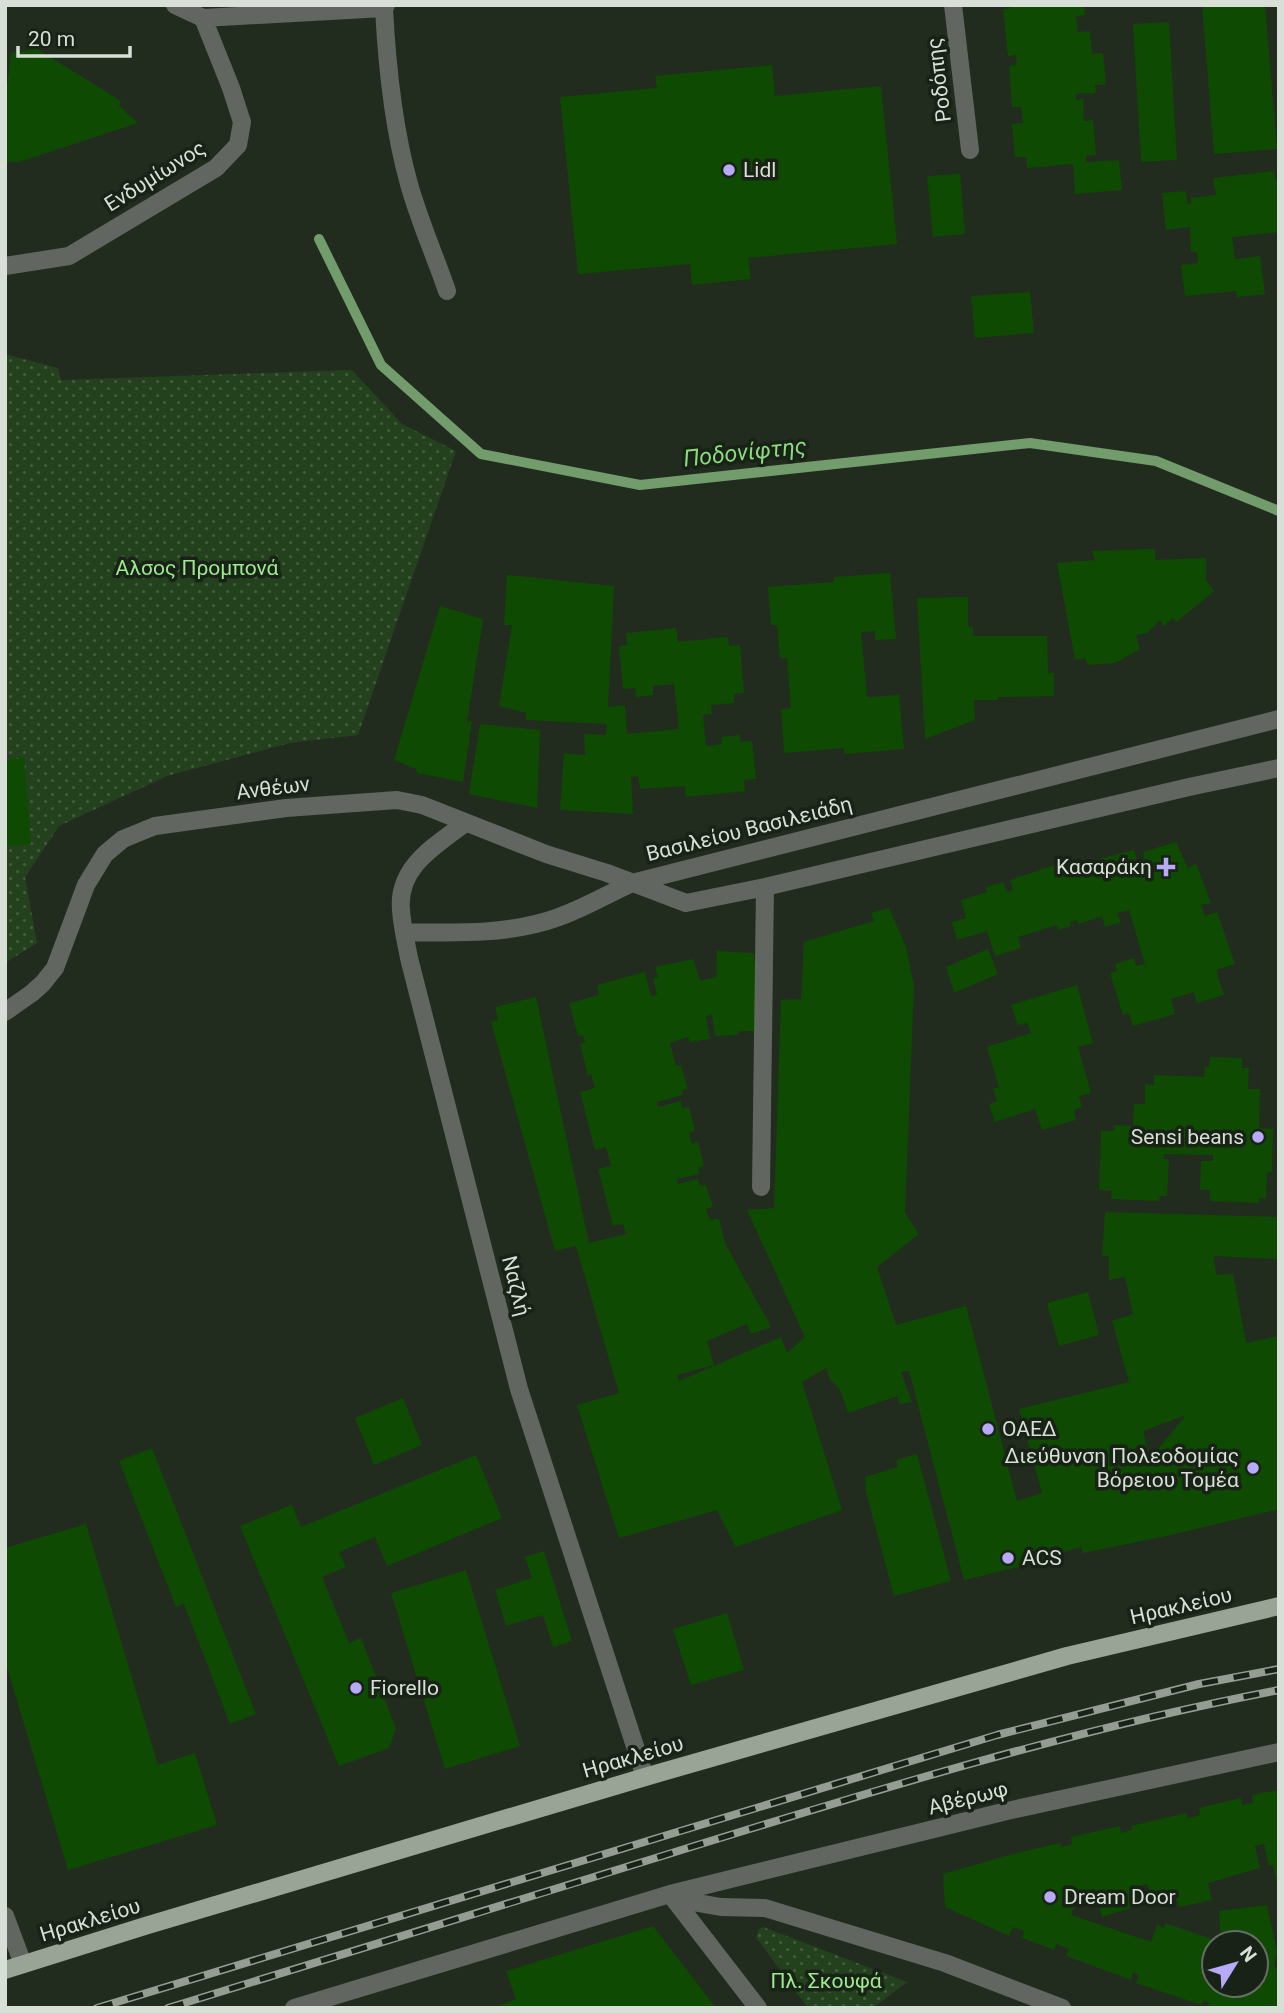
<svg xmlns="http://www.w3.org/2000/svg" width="1284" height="2013" font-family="Roboto,sans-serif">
	<defs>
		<pattern id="park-dots" width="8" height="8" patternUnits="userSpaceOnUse" patternTransform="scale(1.75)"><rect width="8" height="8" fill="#23411d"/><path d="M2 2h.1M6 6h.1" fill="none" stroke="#425c3d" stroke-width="1.8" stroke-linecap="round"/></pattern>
	</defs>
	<rect width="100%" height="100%" fill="#212c1f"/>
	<path fill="url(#park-dots)" d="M5,354L58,368L61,380L352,370L402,424L456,451L358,735L290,743L167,776L59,826L25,877L37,943L5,963Z
		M763,1927L907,1982L873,2008H808L756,1937L759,1929Z"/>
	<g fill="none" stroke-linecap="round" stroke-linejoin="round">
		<path stroke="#729c6b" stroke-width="10" d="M319,239L381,365L481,454L640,485L1030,443L1156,461L1279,511"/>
	</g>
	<path fill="#0f4a02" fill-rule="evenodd" d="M1010,5H1084L1085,15L1076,16L1078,32L1090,31L1092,54L1103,53L1106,84L1095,85L1096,93L1076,94V100L1083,99L1084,121L1093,120L1096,155L1086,156V162L1119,160L1122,190L1075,194L1073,164L1027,168L1026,157H1015L1012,124L1023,123L1021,107H1012L1009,66L1017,65L1016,55L1008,56L1003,9L1010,8Z
		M1202,5H1265L1277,149L1214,154Z
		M1169,22L1177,160L1141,162L1133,24Z
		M37,49L121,101L119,106L138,123L19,162H5V104L11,53Z
		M772,65L775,96L881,86L897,244L748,258L751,279L692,285L690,264L578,274L560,97L657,88L655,76Z
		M1274,171L1275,180L1279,179V232L1232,237L1235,259L1260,256L1265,294L1237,297L1236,291L1185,296L1181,265L1198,263L1197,252H1191L1190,227L1166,230L1162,193L1186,191L1187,204L1191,203V198L1216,195L1213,178Z
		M960,174L965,234L933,237L927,176Z
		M1030,292L1034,333L975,338L971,296Z
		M1155,549V560L1206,558V580L1214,591L1177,622L1173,618L1164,626L1160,620L1147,633L1136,635L1140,649L1115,663L1088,665L1085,658L1075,660L1057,563L1095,560L1092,551Z
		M890,573L896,639L875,640V631L861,632L867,697L899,695L904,749L844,754V748L784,753L781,709L791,708L787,658H780L777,625H771L768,587L834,582V577Z
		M507,575L614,586L608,707L625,705L627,734L679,729L674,684L653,686V695L636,697L635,688L623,689L619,646L627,645L626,633L676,628L678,642L728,637L729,646L740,645L744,693L734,694V703L711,705L712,714L703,715L706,746L722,744L721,737L740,735V742L752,741L756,779L744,780L745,791L686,797L685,786L640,789L638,776L631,777L633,814L560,810L564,753L585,755L584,734L606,735L607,724L526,720V713L499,706L512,625H504Z
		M968,597V626L973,627V636H1047L1048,673H1054V696L998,697V700H974L975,720L925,739L917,598Z
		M440,606L483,619L467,722L472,721L463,782L417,773L416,769L394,760Z
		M480,724L540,730L537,808L469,794Z
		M24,758L31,844L5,846V760Z
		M1176,842L1188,868L1196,864L1211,903L1201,905L1205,916L1217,912L1235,964L1216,970L1224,995L1197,1003L1194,992L1171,999L1175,1014L1133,1026L1129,1013L1123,1015L1110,973L1117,971L1115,964L1134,958L1136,966L1145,964L1129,910L1117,913L1121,922L1105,927L1102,916L1079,924L1077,920L1070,922L1071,926L1059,930L1057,925L1021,936L1018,937L1021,948L995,956L987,931L957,940L952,922L966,918L961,900L987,892L985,888L1003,882L1007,892L1013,890L1010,880L1073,859L1077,873L1082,871L1084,878L1091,876L1087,862L1134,850L1137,861L1144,858L1143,852Z
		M889,908L906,947L914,986L905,1213L919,1234L877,1267L896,1325L966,1306L1017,1501L1027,1498L1042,1493L1019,1409L1129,1382L1112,1321L1133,1314L1125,1277L1109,1280V1256H1102L1105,1212L1279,1217V1259L1214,1256L1216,1275L1233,1274L1246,1343L1279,1336V1509L1171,1535L1083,1553L1081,1547L1058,1554L1059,1557L964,1580L909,1371L901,1372L912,1402L900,1404L897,1396L848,1413L840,1390L830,1379L826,1368L802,1382L842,1510L736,1547L717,1510L619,1538L577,1405L619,1393L576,1246L555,1251L491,1022L498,1020L495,1007L536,997L589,1243L626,1234L623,1224L613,1226L598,1169L611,1166L606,1147L595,1150L580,1092L595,1088L591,1074L588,1076L580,1044L585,1042L583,1035L578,1036L569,1003L599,995L597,985L645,972L651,996L657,995L653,978L658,977L655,967L693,959L700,981L716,977L717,951L754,953V961H759V1031H738V1035L715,1036L712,1015L706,1016L710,1039L690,1042L688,1037L670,1043L676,1066L681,1065L688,1089L682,1090L683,1095L657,1102L658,1107L681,1101L682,1108L689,1107L695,1131L689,1132L692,1144L698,1142L704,1166L698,1168L700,1174L677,1179L678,1184L698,1179L700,1186L706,1185L713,1207L706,1209L710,1220L719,1219L725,1243L771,1327L751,1334L747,1324L707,1341L714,1365L677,1375L679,1381L781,1337L787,1353L805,1337L747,1210L774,1208L781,1000L801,999L804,942L874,921L871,913ZM1186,1415L1150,1459L1143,1431Z
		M988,949L998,974L954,993L946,967Z
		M1077,985L1093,1043L1078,1047L1091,1093L1079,1096L1082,1107L1074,1110L1076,1120L1042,1130L1035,1109L995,1122L989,1104L997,1101L993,1089L999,1087L987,1047L1031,1033L1027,1023L1018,1025L1011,1005Z
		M1210,1057L1242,1058V1068H1249L1248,1089H1260L1259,1128L1273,1129L1272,1172H1267L1266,1199L1259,1198V1203L1210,1201V1190H1200L1201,1161H1213V1155L1164,1154V1159H1169L1167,1196H1160L1159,1201L1111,1199L1112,1191L1099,1190L1101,1131H1114V1125L1133,1126L1134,1104H1145V1084L1154,1085V1075L1204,1077L1205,1067H1209Z
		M1088,1292L1099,1335L1059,1346L1047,1303Z
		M403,1398L422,1445L374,1465L355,1418Z
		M152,1448L256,1714L230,1724L184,1604L176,1607L119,1461Z
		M917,1454L951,1581L894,1596L866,1492L865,1477L898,1467L896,1460Z
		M476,1455L502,1518L387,1566L375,1537L339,1552L346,1567L322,1577L349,1643L361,1638L396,1728L389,1748L339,1766L240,1526L292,1505L301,1527Z
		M86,1524L158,1765L195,1753L217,1825L68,1870L5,1661V1548Z
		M544,1551L572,1641L553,1647L543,1615L506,1626L495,1590L532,1578L525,1557Z
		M466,1570L520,1746L445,1769L391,1593Z
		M727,1613L744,1670L691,1685L673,1629Z
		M1279,1790V1893L1273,1865L1269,1866L1264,1844L1255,1846L1260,1868L1208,1883L1212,1900L1179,1907L1176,1897L1154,1900L1147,1884L1139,1886L1142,1904L1102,1917L1095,1889L1080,1892L1071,1915L1151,1942L1157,1925L1164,1928L1165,1923L1218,1941V1943H1214V1985H1256V1943H1221L1219,1911L1267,1905L1277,1952L1274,1967L1279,1968V2008H1215L1208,2006L1209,2003L1203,2000L1202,2005L1136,1983L1139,1975L1133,1972L1131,1980L1066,1956L1069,1949L1056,1944L1054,1950L1022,1938L1024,1931L1013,1927L1009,1936L945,1907L943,1874L1013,1854L1060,1843L1062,1847L1072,1844L1071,1837L1120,1826L1121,1833L1132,1830L1131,1826L1186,1813L1188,1818L1200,1815L1199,1808L1241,1798L1242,1805L1253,1803L1252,1795Z
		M653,1926L716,2008H494L516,1999L506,1971Z"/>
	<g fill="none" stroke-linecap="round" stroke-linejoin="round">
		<path stroke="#616660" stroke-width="18" d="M175,5L203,18L384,8L386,5
			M953,5L970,150
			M384,8C387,67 393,127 409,184C419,220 435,256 447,291
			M5,266L69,256L216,168L238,145L242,122L231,88L203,18
			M465,823C435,846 397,867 401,910C402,926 406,942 409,958L519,1389L645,1777
			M404,932C455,933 510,935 559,917C584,908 608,894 632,883L1279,719
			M5,1012L32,993L43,983L55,968L86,885L105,854L123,839L155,826L286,808L397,800L422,805L546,854L607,873L686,903L765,887L1189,787L1279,768
			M761,1187L765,887
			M670,1894L698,1903L721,1907L765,1908L945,1963L1062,2008
			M670,1894L758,2008
			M5,1916L23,1964
			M294,2008L670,1894L1007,1811L1279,1752"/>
		<path stroke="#99a496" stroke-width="18" d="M5,1970L145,1926L645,1777L1067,1656L1279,1606"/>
		<g stroke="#959d93" stroke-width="8">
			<path id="rail" d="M97,2008L997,1735L1199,1684L1279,1669
				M168,2008C333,1957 498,1907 662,1856C866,1793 1069,1730 1279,1690"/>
		</g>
		<use href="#rail" stroke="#182216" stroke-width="5" stroke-dasharray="16" stroke-linecap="butt"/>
	</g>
	<g fill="#b7abf8" stroke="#182216" stroke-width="2.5">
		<circle cx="729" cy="170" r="7"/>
		<path d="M1162.5 856.5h7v7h7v7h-7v7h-7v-7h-7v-7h7z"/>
		<circle cx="1258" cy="1137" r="7"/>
		<circle cx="988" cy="1429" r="7"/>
		<circle cx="1253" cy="1468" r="7"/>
		<circle cx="1008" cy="1558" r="7"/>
		<circle cx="356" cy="1688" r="7"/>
		<circle cx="1050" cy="1897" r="7"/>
	</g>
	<g text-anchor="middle" stroke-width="7" stroke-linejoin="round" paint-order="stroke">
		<g font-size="21" fill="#d8dfd6" stroke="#182216">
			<text transform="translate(939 80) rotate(-97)" y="7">Ροδόπης</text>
			<text transform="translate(155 176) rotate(-32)" y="7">Ενδυμίωνος</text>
			<text transform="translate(273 788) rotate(-7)" y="7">Ανθέων</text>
			<text transform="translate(749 829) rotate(-14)" y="7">Βασιλείου Βασιλειάδη</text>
			<text transform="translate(516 1286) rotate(76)" y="7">Ναζλή</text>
			<text transform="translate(1181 1606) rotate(-13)" y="7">Ηρακλείου</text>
			<text transform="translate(633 1757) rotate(-16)" y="7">Ηρακλείου</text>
			<text transform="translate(968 1798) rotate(-14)" y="7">Αβέρωφ</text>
			<text transform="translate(90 1920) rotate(-17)" y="7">Ηρακλείου</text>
		</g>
		<g font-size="21" fill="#d8dfd6" stroke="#182216" text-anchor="start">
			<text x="743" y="177">Lidl</text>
			<text x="1152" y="874" text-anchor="end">Κασαράκη</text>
			<text x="1244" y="1144" text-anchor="end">Sensi beans</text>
			<text x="1002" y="1436">ΟΑΕΔ</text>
			<text x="1239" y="1463" text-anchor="end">Διεύθυνση Πολεοδομίας<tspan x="1239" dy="24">Βόρειου Τομέα</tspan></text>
			<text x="1022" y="1565">ACS</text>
			<text x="370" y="1695">Fiorello</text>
			<text x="1064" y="1904">Dream Door</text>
		</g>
		<g font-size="21" fill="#9cea8e" stroke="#182216">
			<text x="197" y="575">Αλσος Προμπονά</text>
			<text x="826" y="1988">Πλ. Σκουφά</text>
		</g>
		<g font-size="23" font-style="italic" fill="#8dd97f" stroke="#182216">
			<text transform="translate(745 452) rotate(-6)" y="8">Ποδονίφτης</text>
		</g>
	</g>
	<rect width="1284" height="2013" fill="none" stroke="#d8dfd6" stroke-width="14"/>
	<g transform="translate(1235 1964) rotate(53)"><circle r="33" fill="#182216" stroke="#656e63" stroke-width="2"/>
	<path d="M0-5L12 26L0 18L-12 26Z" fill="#b7abf8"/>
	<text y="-10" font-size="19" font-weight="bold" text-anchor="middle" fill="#d8dfd6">N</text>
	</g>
	<path d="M18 46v10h112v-10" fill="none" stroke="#d8dfd6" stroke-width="3.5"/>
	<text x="28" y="46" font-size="21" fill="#d8dfd6" stroke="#182216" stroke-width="5" paint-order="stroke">20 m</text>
</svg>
